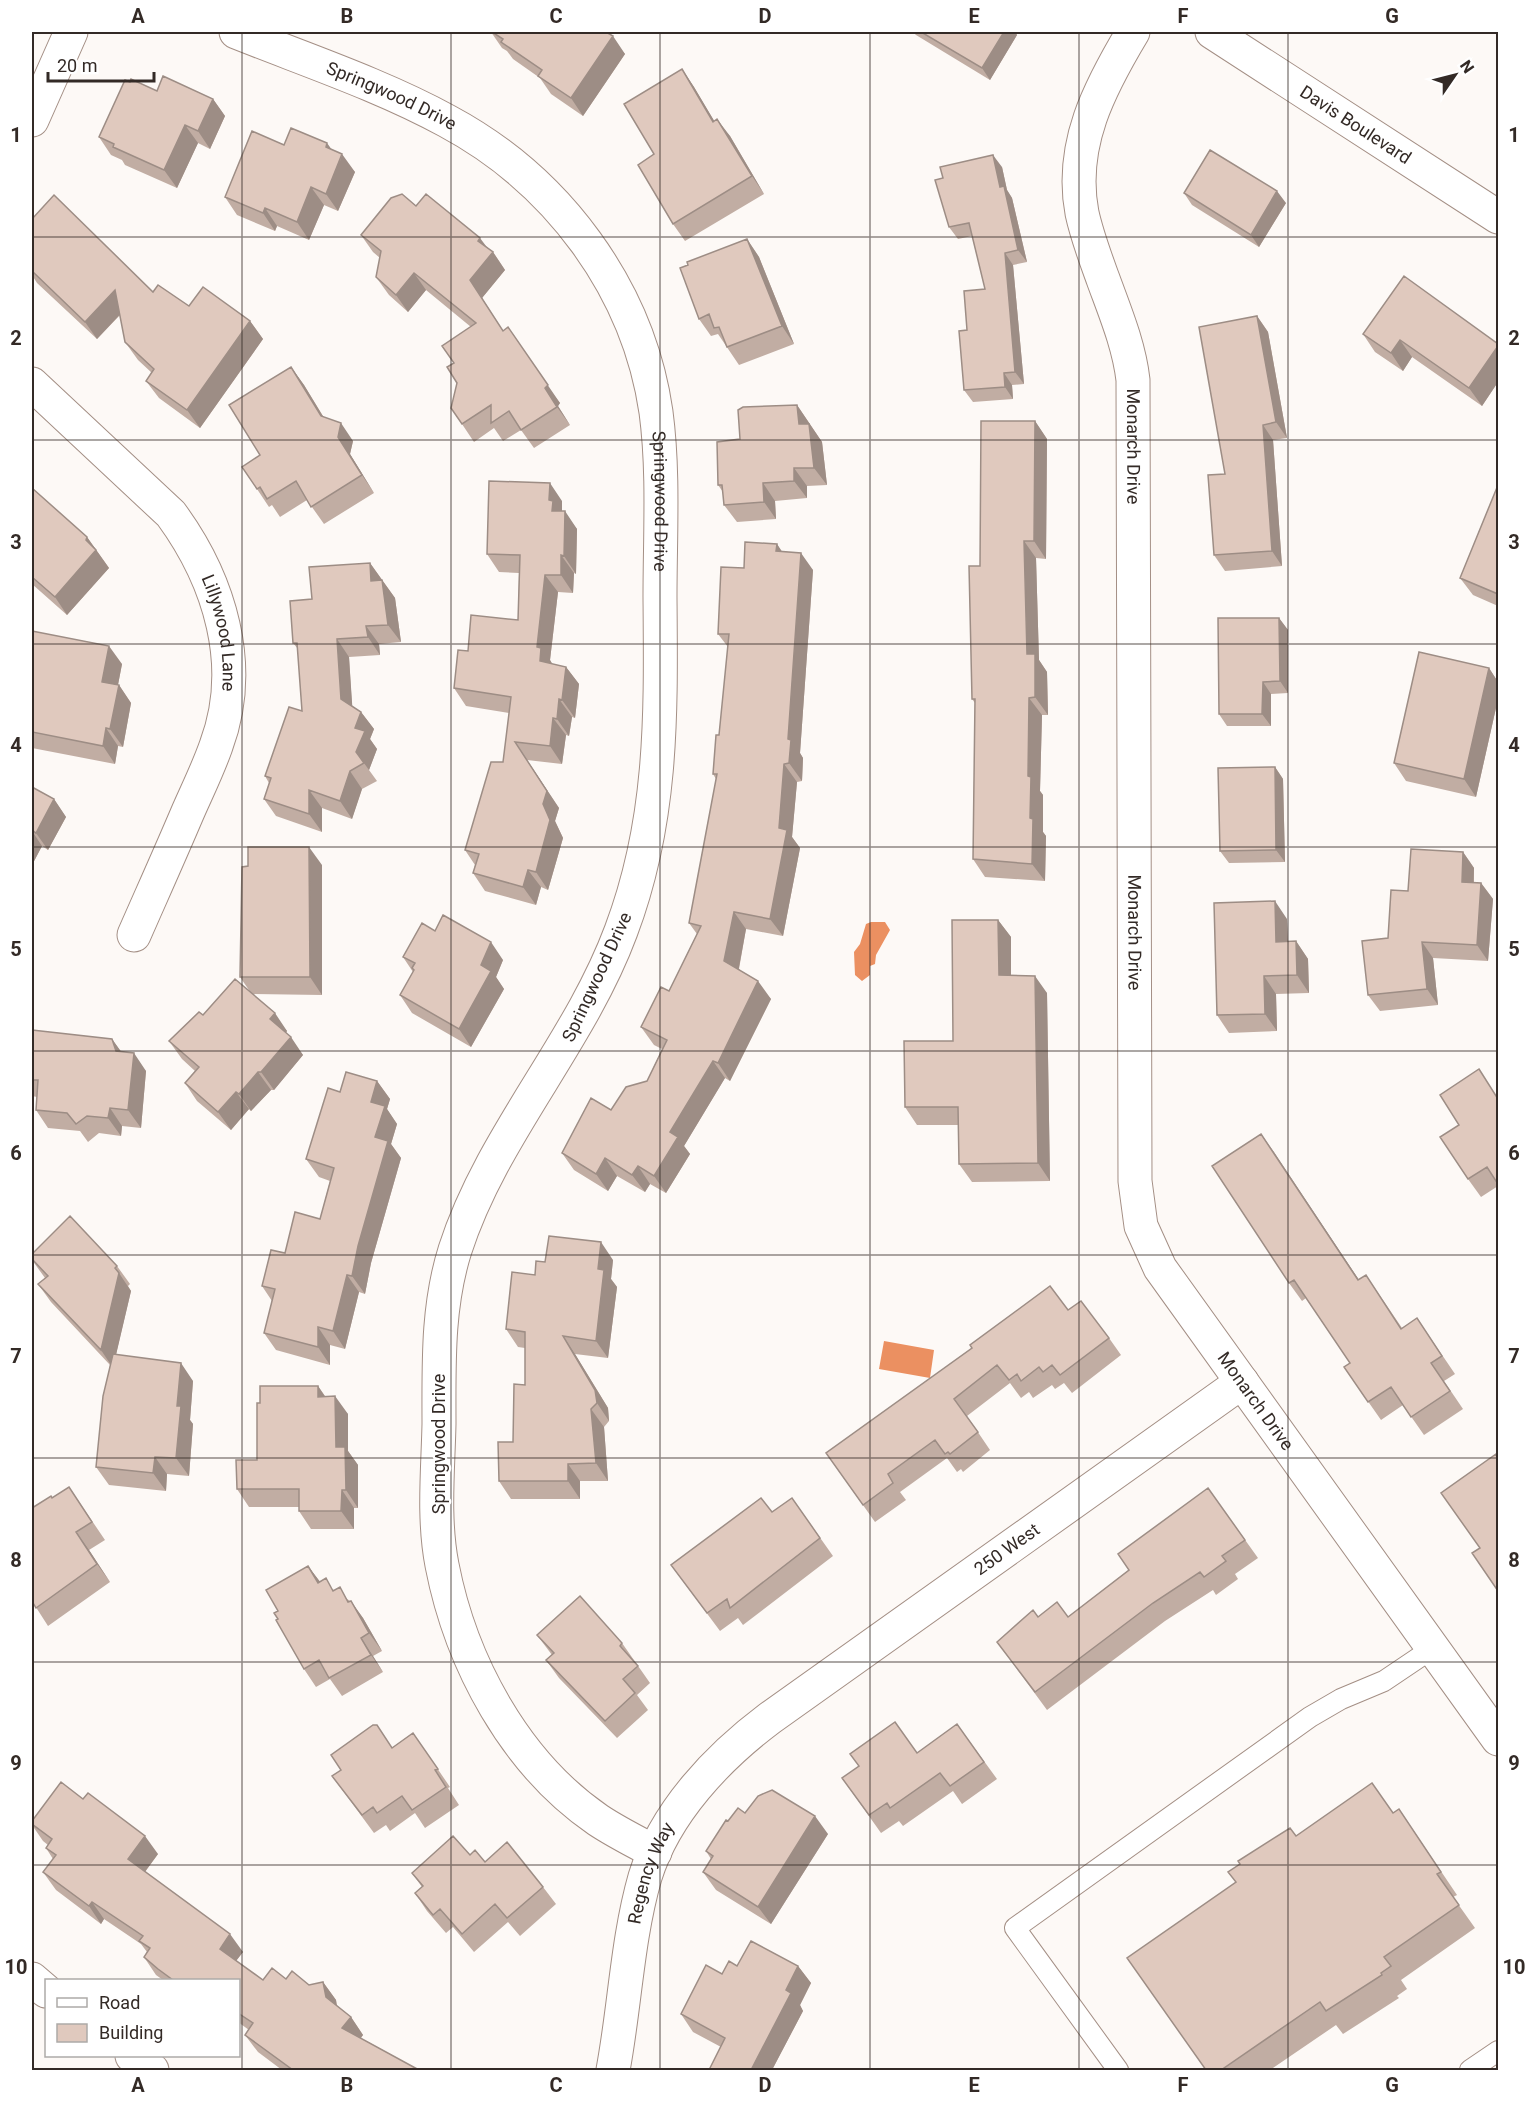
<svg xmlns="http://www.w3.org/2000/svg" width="1530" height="2102" font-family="Roboto,sans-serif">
	<rect width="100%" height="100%" fill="#fdf9f6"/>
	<path fill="#eb9061" d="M871,922H885L890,930L876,955L875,964L870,966V975L862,981L855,975L854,952L860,944L866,924Z
		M884,1341L934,1350L930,1378L879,1369Z"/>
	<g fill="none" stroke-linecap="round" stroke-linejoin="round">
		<g stroke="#a48f85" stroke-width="22">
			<path id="lane" d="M1118,2070L1015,1928L1310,1717L1341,1699L1384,1681L1433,1648
				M1470,2070L1498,2051"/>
		</g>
		<g stroke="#a48f85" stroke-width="35">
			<g id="street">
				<path id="s1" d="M236,32C306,60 381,85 447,121C557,180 638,288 656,412C664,472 660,536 660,597C661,714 663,820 621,931C579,1044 492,1135 455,1250C437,1307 439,1365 439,1424C438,1470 433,1519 442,1565C461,1663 515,1763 598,1820C616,1832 636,1842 655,1852"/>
				<path id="s2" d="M1133,32C1100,87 1069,145 1082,213C1087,236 1095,257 1103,279C1115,312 1129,345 1133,380L1135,1181L1141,1226L1160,1268L1498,1739"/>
				<path d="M32,120L71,32"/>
				<path id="s3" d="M32,384L171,514C220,581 246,666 216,746C208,769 197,791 187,814C170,854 152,894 134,935"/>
				<path d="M32,1979L46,1991"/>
				<path d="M132,2056L152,2070"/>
				<path id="s4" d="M613,2070C625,2006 627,1940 645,1877C665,1812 718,1757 770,1718L1242,1382"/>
			</g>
		</g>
		<g stroke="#a48f85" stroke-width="35">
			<g id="secondary">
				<path id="s5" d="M1212,32L1498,217"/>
			</g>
		</g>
		<use href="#lane" stroke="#fff" stroke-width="20"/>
		<use href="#street" stroke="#fff" stroke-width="33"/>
		<use href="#secondary" stroke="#fff" stroke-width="33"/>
	</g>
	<path fill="#c1ada3" d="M491,32H606L625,54L583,116L551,94L540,78L513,59L507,51L502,48Z
		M913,32H1015L1017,35L990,80L916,35Z
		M682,69L694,87L714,121L730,136L764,194L685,241L673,224L654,154Z
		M157,91L213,99L225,116L210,149L198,143L177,188L125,165L122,160L111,155L99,137Z
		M284,145L332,150L355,172L338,211L324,205L309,240L277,226L275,231L237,215L225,197Z
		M1002,167L1007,190L1012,198L1027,262L1013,265L1024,384L1012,385L1013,399L973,402L964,390L967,330L985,289L972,236L958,239L949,227Z
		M1184,193L1286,203L1259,247L1192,205Z
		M416,206L488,248L493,252L505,270L482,298L503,331L560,403L558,406L570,425L534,448L521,430L503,441L494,428L474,442L462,424L454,363L471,327L426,290L408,312L389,295L376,277L380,258L373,252L361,235Z
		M32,219L153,292L189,306L250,321L263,339L200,428L159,398L146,381L152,373L138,360L125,342L120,315L97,339L37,283L32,275Z
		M747,239L759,257L794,344L739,365L718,334L711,336L699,319Z
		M1257,316L1268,332L1287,438L1273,440L1282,566L1225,571L1214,555L1225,474Z
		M1363,334L1498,344V382L1482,406L1412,357L1403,371L1375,352Z
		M291,367L304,385L323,416L353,441L350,454L374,493L324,524L307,500L280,517L272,505L269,507L257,489L260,455Z
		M797,405L822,442L827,485L807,486V498L775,501L776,519L737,522L724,505L723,492L718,485L740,439Z
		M1035,421L1047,439L1046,559L1036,558L1039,660L1047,672L1048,715H1042L1040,791L1043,795V832L1046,836L1045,881L985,877L973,859L975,703L972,699L980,566Z
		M1498,485V606L1473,595L1460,578Z
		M32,488L87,537L109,568L67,615L32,584Z
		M562,501V511L577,529L576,574L574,573L573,593L558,592L550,660L552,664L566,667L579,684L575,718L572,717L569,736L566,735L562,764L527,760L559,808L555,821L563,838L548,890L541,887L536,905L485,891L473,873L475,865L465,850L503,762L509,713L466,706L454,688L468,651L518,620L519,573L499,572L487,554Z
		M777,544L781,551L813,570L800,753L803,758L802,781L797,782L792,837L800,848L783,936L746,929L739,969L771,999L730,1081L725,1078L684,1146L690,1154L666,1193L650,1184L645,1192L617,1176L608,1191L574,1170L562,1153L611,1110L647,1081L662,1049L654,1045L641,1027L669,991L697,934L689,923L716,779L713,774L719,735L728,647L718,634L744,568Z
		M370,563L395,598L401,642L379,644L380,655L349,657L352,706L361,712L374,729L370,739L377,749L369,770L377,781L362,789L352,819L322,808V832L276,816L264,799L269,783L265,776L302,711L298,649L293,643L312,599Z
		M1279,618L1288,630V693L1271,694V726H1227L1219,714Z
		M32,631L122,664L118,685H119L131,703L123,747L118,746L115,764L32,748Z
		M1489,668L1498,682V699L1476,797L1406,781L1394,763Z
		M1275,767L1283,779L1285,862L1229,863L1220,851Z
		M32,787L54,799L66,817L48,850L42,846L32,865Z
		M1463,852L1474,868V883H1481L1493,899L1488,961L1433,958L1438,1005L1380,1011L1368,995L1388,938L1408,891Z
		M322,865V995L253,994L287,1031L286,1033L303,1055L274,1090H271L251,1111L249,1109L231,1130L197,1101L185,1083L195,1071L182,1059L169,1041L203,1015L251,993L240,977Z
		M1287,919L1288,941H1296L1308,959L1309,993L1276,994L1277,1031L1229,1033L1217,1015Z
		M998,920L1011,937V975L1047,993L1050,1181L972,1182L959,1164V1125H917L905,1107L953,1041Z
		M435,931L503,960L496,977L504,989L471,1047L412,1013L400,995L413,972L403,957Z
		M32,1030L112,1039L121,1052L146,1071L141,1128L122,1126L121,1136L99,1133L88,1142L80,1131L48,1128L36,1110L37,1097L32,1096Z
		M377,1081L390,1099L387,1109L397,1124L391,1144L401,1158L371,1263L365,1294L359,1292L345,1349L330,1345V1365L276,1350L264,1333L272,1301L262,1286L285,1253L320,1219L330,1181L319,1177L306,1159L340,1092Z
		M1498,1098V1186L1481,1197L1468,1179Z
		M1261,1134L1359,1280L1366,1275L1402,1328L1417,1318L1455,1374L1444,1381L1463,1409L1424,1435L1403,1405L1381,1420L1344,1367L1350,1363L1306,1298L1302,1301L1289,1283Z
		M32,1254L117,1266L130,1284L128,1286L131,1291L116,1354L193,1381L190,1420L193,1424L189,1476L167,1474L166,1491L109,1485L96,1467L110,1365L51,1302L38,1284L45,1278L32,1260Z
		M613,1260L611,1279L617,1287L608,1358L575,1354L608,1408L609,1421L604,1427L608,1481H580V1499H511L499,1481L513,1442L525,1385V1348L518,1347L506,1329L535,1275L545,1262Z
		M1068,1310L1109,1338L1121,1355L1072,1393L1064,1383L1055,1389L1052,1385L1033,1398L1029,1392L1021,1398L1010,1383L967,1416L990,1450L963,1472L961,1469L957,1472L947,1458L900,1492L906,1500L875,1522L826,1453Z
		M318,1386L325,1396L348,1414V1451L358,1465V1508H354V1529H311L299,1511V1507H249L237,1489L257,1460L260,1403Z
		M69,1487L105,1540L89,1550L110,1582L48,1626L32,1601L52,1498Z
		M1208,1488L1258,1558L1235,1574L1238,1579L1216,1595L1213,1590L1165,1621L1047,1710L997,1642L1038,1617H1068L1129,1570Z
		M792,1498L833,1556L743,1625L738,1618L720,1631L671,1565L772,1512Z
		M308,1566L320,1582L334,1590L350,1601L363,1618L382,1651L373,1656L383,1672L342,1696L330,1679L316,1687L304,1669L278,1619V1611Z
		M537,1635L622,1643L650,1683L637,1695L648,1710L617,1738L559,1678L546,1660L552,1655Z
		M957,1724L997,1779L962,1804L953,1791L903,1826L899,1821L881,1833L842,1778L917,1753Z
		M413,1733L450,1787L448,1788L459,1805L425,1828L415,1813L390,1831L386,1825L374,1833L332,1776L392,1748Z
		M1399,1809L1457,1895L1453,1897L1475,1928L1401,1980L1407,1989L1397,1996L1399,1998L1343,2034L1336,2025L1270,2070H1206L1236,1882L1393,1813Z
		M745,1813L828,1834L771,1924L716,1890L703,1872L711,1859L706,1851L728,1821Z
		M32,1821L158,1854L145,1872L243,1952L236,1961L263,1980L286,1979L309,1985L323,1982L336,2000L337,2006L351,2017L363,2035L361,2038L419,2070H282L258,2052L245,2035L249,2030L238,2022V1980H163L156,1975L144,1957L147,1952L141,1944L104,1919L101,1924L56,1890L43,1872L53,1859L46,1848L48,1845L43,1841L32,1825Z
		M470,1855L543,1887L556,1904L520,1936L508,1922L474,1952L453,1927L446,1933L427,1911L415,1893L422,1887L412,1873Z
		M737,1966H798L811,1983L800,2005L803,2011L772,2070H709L721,2047L693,2032L681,2014L722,1974Z"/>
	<path fill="#9d8d85" d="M1004,32H1015L1017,35L990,80L982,68Z
		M613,36L625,54L583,116L571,98Z
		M682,69L694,87L725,139L713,122Z
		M213,99L225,116L210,149L198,131Z
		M717,119L730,136L764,194L752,176Z
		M185,125L198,143L177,188L164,170Z
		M327,143L340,161L342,154L355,172L338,211L326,194V147Z
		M993,155L1002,167L1007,190L1012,198L1027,262L1018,250L1000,187Z
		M311,187L324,205L309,240L297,222Z
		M1277,191L1286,203L1259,247L1251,235Z
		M265,208L277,226L275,231L263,213Z
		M480,238L492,254L493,252L505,270L482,298L515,349L470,280L478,241Z
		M747,239L759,257L794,344L782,326Z
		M1005,253L1013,265L1024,384L1015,372Z
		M414,273L426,290L408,312L396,295Z
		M115,290L127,307L97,339L85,322Z
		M1257,316L1268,332L1287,438L1276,422Z
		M250,321L263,339L200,428L187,410Z
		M508,327L560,403L558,406L570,425L557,407Z
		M1400,340L1412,357L1403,371L1391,353Z
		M1498,346V382L1482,406L1469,388Z
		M291,367L304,385L333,433L321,416Z
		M1004,373L1012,385L1013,399L1005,387Z
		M797,405L822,442L827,485L814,468L799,424Z
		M1035,421L1047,439L1046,559L1034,541Z
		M341,423L353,441L350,454L374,493L362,475L338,437Z
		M1263,425L1273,440L1282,566L1272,551Z
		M794,468L807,486V498L794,481Z
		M550,483L562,501V514L565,511L577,529L576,574L564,556L549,500Z
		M763,483L775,501L776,519L764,502Z
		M87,537L109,568L67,615L55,597L86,540Z
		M1024,541L1036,558L1039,660L1047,672L1048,715L1035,697L1027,654Z
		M777,544L789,562L776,551Z
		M801,553L813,570L800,753L803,758L802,781L789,763L788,739Z
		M561,555L574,573L573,593L561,575Z
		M370,563L395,598L401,642L388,625L371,581Z
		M545,575L558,592L550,660L553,665L540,661L537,647Z
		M1279,618L1288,630V693L1280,681Z
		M366,626L379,644L380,655L368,637Z
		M337,639L349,657L353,717L341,699Z
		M109,646L122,664L115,700L102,682Z
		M566,667L579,684L575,718L562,700Z
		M1489,668L1498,682V699L1476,797L1464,779Z
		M1263,682L1271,694V726L1262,714Z
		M119,685L131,703L123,747L110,729Z
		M1029,698L1042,715L1040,791L1043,795V832L1046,836L1045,881L1032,864L1028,776Z
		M559,699L572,717L569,736L557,719Z
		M361,712L374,729L370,739L377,749L369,770L356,752L355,728Z
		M553,718L566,735L562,764L550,746Z
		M106,728L118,746L115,764L103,746Z
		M515,742L559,808L555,821L563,838L548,890L536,872Z
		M784,764L797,782L792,837L800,848L783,936L770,919Z
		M1275,767L1283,779L1285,862L1276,850Z
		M350,771L362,789L352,819L340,801Z
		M309,790L322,808V832L309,814Z
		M54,799L66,817L48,850L36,833Z
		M32,831L42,846L32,865Z
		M309,847L322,865V995L310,977Z
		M1463,852L1474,868L1473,898L1462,882Z
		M528,870L541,887L536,905L523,887Z
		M1481,883L1493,899L1488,961L1477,945Z
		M1275,901L1287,919L1288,960L1276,942Z
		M734,912L746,929L737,978L724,961Z
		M998,920L1011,937V993L999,975Z
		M1296,941L1308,959L1309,993L1297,975Z
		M491,942L503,960L496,977L504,989L471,1047L459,1029L481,965Z
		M1422,942L1433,958L1438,1005L1427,989Z
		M1035,976L1047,993L1050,1181L1038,1163Z
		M1264,976L1276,994L1277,1031L1265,1014Z
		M758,981L771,999L730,1081L718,1063Z
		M275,1013L287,1031L282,1037L270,1019Z
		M291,1037L303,1055L274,1090L261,1072Z
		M112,1039L125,1057L116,1051Z
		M134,1053L146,1071L141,1128L128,1110Z
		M713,1061L725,1078L684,1146L690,1154L666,1193L654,1176L670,1132Z
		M258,1072L271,1090L251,1111L239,1094Z
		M377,1081L390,1099L387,1109L397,1124L391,1144L401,1158L371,1263L365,1294L352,1276L375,1137L371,1102Z
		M236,1092L249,1109L231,1130L218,1112Z
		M110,1108L122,1126L121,1136L108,1118Z
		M1261,1134L1274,1152L1371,1298L1358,1280Z
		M605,1158L617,1176L608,1191L596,1174Z
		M638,1166L650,1184L645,1192L632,1175Z
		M601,1242L613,1260L611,1279L617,1287L608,1358L596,1341L598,1269Z
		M119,1273L131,1291L113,1368L101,1350Z
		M347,1275L359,1292L345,1349L333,1331Z
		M318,1327L330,1345V1365L318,1347Z
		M563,1336L575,1354L608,1408L609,1421L597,1403Z
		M181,1363L193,1381L190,1420L193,1424L189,1476L176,1458L177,1406Z
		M318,1386L330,1404L318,1397Z
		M335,1396L348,1414V1451L358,1465V1508L346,1490L336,1447Z
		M591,1409L604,1427L608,1481L596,1463Z
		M155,1457L167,1474L166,1491L153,1473Z
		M568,1464L580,1481V1499L568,1481Z
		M342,1490L354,1508V1529L341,1511Z
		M76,1532L89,1550L110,1582L97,1564Z
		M308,1566L321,1583H318Z
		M351,1601L363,1618L382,1651L369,1633Z
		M361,1638L373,1656L383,1672L371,1655Z
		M815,1816L828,1834L771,1924L758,1907Z
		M145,1836L158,1854L141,1877L128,1859Z
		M92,1902L104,1919L101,1924L89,1906Z
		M230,1934L243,1952L232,1966L220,1949Z
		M798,1966L811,1983L800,2005L803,2011L772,2070H751L786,1990Z
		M323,1982L336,2000L338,2015L326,1997Z
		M351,2017L363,2035L355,2045L342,2028Z"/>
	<path fill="#e0c9be" stroke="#9d8d85" stroke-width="1.5" d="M492,32H606L613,36L571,98L538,76L542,70L501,42L503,39Z
		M921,32H1004L982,68Z
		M682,69L713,122L717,119L752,176L673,224L638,165L654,154L624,104Z
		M163,76L213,99L198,131L185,125L164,170L113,147L114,144L99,137L125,80L130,82L131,79L157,91Z
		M291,128L327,143L326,147L342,154L326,194L311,187L297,222L265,208L263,213L225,197L252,131L284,145Z
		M1210,150L1277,191L1251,235L1184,193Z
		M993,155L1000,187L1004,186L1018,250L1005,253L1015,372L1004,373L1005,387L964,390L959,331L967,330L964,291L985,289L969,223L949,227L935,180L943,178L940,167Z
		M402,194L416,206L426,194L480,238L478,241L493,252L470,280L503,331L508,327L548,385L545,388L557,407L521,430L509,411L491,423V405L462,424L451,408L457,383L447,367L454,363L442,346L476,323L414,273L396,295L376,277L381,251L361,235L391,198Z
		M54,195L153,292L158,285L189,306L203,287L250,321L187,410L146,381L154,369L125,342L115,290L85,322L32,271V219Z
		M747,239L782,326L727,347L719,327L714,328L709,314L699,319L680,268L688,265L687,262Z
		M1404,276L1498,344V346L1469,388L1400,340L1391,353L1363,334Z
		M1257,316L1276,422L1263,425L1272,551L1214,555L1208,475L1225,474L1199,327Z
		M291,367L321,416L341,423L338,437L362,475L311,507L296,481L267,499L260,487L257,489L242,467L260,455L229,405Z
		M797,405L799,424H809L814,468H794V481L763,483L764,502L724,505L722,485H718L717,442L740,439L738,410L743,407Z
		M981,421H1035L1034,541H1024L1027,654H1035V697L1029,698L1028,776L1031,777L1030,818L1033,819L1032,864L973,859L975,699H972L969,566H980Z
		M489,481L550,483L549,500L553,501L552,511H565L564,556L561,555V575H545L537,647L541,648L540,661L566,667L562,700L559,699L557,719L553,718L550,746L515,742L547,791L543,804L550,820L536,872L528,870L523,887L473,873L479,854L465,850L491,762H503L511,697L454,688L458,650L468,651L471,615L518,620L520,555L487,554Z
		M1498,485V594L1460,578Z
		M32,488L87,537L86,540L96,550L55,597L32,577Z
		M745,542L777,544L776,551L801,553L788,739L791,740L789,763L784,764L779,828L787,830L770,919L734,912L724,961L758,981L718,1063L713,1061L670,1132L678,1137L654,1176L638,1166L632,1175L605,1158L596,1174L562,1153L591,1098L611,1110L626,1087L647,1081L667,1040L641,1027L661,987L669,991L701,926L689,923L717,774H713L716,735H719L729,634H718L721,567L744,568Z
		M370,563L371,581L382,580L388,625L366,626L368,637L337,639L341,699L361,712L355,728L365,731L356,752L364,763L350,771L340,801L309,790V814L264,799L271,778L265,776L289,707L302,711L297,643H293L290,601L312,599L309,567Z
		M1218,618H1279L1280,681L1263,682L1262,714H1219Z
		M32,631L109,646L102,682L119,685L110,729L106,728L103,746L32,732Z
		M1419,652L1489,668L1464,779L1394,763Z
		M1275,767L1276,850L1220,851L1218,768Z
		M32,787L54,799L36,833L32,830Z
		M248,847H309L310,977H240L242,867L248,866Z
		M1411,849L1463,852L1462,882L1481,883L1477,945L1422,942L1427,989L1368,995L1362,941L1388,938L1391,890L1408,891Z
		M1275,901L1276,942L1296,941L1297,975L1264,976L1265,1014L1217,1015L1214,903Z
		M443,915L491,942L481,965L491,971L459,1029L400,995L414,970L412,968L415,963L403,957L422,923L435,931Z
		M952,920H998L999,975L1035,976L1038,1163L959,1164L958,1107H905L904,1041H953Z
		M235,979L275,1013L270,1019L291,1037L261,1072H258L239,1094L236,1092L218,1112L185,1083L199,1067L169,1041L199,1012L203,1015Z
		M32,1030L112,1039L116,1051L134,1053L128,1110L110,1108L108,1118L87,1116L76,1124L67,1113L36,1110L38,1080H32Z
		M1479,1069L1498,1099V1180L1496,1181L1487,1167L1468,1179L1440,1137L1459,1125L1440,1095Z
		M346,1072L377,1081L371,1102L385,1106L375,1137L388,1141L358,1246L352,1276L347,1275L333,1331L318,1327V1347L264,1333L275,1289L262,1286L271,1250L285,1253L295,1212L320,1219L334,1168L306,1159L328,1088L340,1092Z
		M1261,1134L1358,1280L1366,1275L1401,1329L1417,1318L1442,1356L1431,1363L1450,1391L1411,1417L1391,1387L1368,1402L1344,1367L1350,1363L1294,1280L1289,1283L1212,1166Z
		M70,1216L117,1266L115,1268L119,1273L101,1350L38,1284L48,1276L32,1259V1254Z
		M549,1236L601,1242L598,1269L604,1270L596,1341L563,1336L595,1390L597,1403L591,1409L596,1463L568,1464V1481H499L498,1442H513L514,1384L525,1385V1332L506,1329L512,1272L535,1275L536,1261L545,1262Z
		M1050,1286L1068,1310L1081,1301L1109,1338L1060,1375L1052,1365L1043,1372L1039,1367L1021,1381L1017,1374L1009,1380L997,1365L954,1399L978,1432L950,1454L948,1452L945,1454L935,1440L888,1474L893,1483L863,1505L826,1453L972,1348L970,1345Z
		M113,1354L181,1363L177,1406H181L176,1458L155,1457L153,1473L96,1467L103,1396Z
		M260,1386H318V1397L335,1396L336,1447H345L346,1490H342L341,1511H299V1489H237L236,1460H257V1403H260Z
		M1496,1454L1498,1457V1591L1472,1553L1480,1548L1441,1493Z
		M69,1487L92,1522L76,1532L97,1564L36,1608L32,1601V1508L51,1496L52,1498Z
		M1208,1488L1245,1540L1222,1556L1226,1561L1204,1577L1200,1572L1153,1603L1035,1692L997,1642L1033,1610L1038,1617L1057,1602L1068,1617L1129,1570L1118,1554Z
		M761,1498L772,1512L792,1498L820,1538L730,1608L727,1599L707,1613L671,1565Z
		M308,1566L318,1583L326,1578L333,1591L340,1587L348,1602L351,1601L369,1633L361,1638L371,1655L329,1678L319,1660L304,1669L276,1620L278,1619L274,1613L278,1611L266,1590Z
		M580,1596L622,1643L620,1646L638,1666L623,1679L635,1693L605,1721L546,1660L554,1653L537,1635Z
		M895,1722L917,1753L957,1724L984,1762L950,1786L940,1773L890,1808L887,1803L869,1815L842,1778L859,1766L850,1754Z
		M373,1725H377L392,1748L413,1733L438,1769L435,1770L446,1787L412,1810L402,1796L377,1813L373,1807L362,1815L332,1776L341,1770L331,1755Z
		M61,1782L83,1799L88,1793L145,1836L128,1859L230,1934L220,1949L263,1980L272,1968L286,1979L292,1971L309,1985L323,1982L326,1997L351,2017L342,2028L419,2070H293L245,2035L253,2023L238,2013V1980H173L158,1969L144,1957L150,1948L139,1941L143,1936L92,1902L89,1906L43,1872L56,1855L46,1848L52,1839L32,1824V1821Z
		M1372,1783L1393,1813L1399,1809L1441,1872L1437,1874L1459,1905L1384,1957L1391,1966L1381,1973L1382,1975L1326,2011L1320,2002L1221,2070H1206L1127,1958L1236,1882L1228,1872L1240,1864L1238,1861L1290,1828L1296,1836Z
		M772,1790L815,1816L758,1907L703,1872L713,1856L706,1851L726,1820L728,1821L738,1808L745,1813L758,1796Z
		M453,1836L470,1855L475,1850L485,1862L507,1842L543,1887L507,1918L495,1904L462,1934L440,1909L433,1915L415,1893L423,1886L412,1873Z
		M751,1941L798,1966L786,1990L791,1993L751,2070H709L725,2038L681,2014L706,1965L722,1974L729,1961L737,1966Z"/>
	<path fill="none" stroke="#332a26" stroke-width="1.5" stroke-opacity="0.55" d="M242,32V2070M451,32V2070M660,32V2070M870,32V2070M1079,32V2070M1288,32V2070M32,237H1498M32,440H1498M32,644H1498M32,847H1498M32,1051H1498M32,1255H1498M32,1458H1498M32,1662H1498M32,1865H1498"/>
	<g text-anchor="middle" stroke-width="4.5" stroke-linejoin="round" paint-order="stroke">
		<g font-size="18" fill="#332a26" stroke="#fff">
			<text dy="6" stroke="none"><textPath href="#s1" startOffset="168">Springwood Drive</textPath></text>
			<text dy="6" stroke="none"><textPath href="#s5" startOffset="171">Davis Boulevard</textPath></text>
			<text dy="6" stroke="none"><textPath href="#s2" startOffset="434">Monarch Drive</textPath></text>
			<text dy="6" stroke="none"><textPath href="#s1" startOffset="690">Springwood Drive</textPath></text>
			<text dy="6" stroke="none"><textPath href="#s3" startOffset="321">Lillywood Lane</textPath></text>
			<text dy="6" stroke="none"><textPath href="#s2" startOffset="920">Monarch Drive</textPath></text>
			<text transform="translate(597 977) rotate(-65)" y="6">Springwood Drive</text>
			<text dy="6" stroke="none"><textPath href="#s2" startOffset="1424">Monarch Drive</textPath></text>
			<text transform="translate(439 1444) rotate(-90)" y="6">Springwood Drive</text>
			<text dy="6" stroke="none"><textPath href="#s4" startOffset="692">250 West</textPath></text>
			<text dy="6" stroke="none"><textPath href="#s4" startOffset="201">Regency Way</textPath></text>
		</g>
	</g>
	<rect width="1530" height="2102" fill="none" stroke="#ffffff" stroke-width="66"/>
	<rect x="45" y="1979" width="195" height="78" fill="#ffffff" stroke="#adaaa8" stroke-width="1.5"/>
	<rect x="57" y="1998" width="30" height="9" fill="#ffffff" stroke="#adaaa8" stroke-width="1.5"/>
	<text x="99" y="2009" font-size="18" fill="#332a26">Road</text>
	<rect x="57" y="2024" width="30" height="18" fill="#e0c9be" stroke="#adaaa8" stroke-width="1.5"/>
	<text x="99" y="2039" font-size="18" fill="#332a26">Building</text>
	<g transform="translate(1455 75) rotate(55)" stroke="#ffffff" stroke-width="4.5" paint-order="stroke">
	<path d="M0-4.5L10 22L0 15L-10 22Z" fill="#332a26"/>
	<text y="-9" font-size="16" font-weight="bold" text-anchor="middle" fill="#332a26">N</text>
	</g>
	<path d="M48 72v9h106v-9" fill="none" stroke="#332a26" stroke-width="3"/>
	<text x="57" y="72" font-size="18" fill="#332a26" stroke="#ffffff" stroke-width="4.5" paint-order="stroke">20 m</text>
	<rect x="33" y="33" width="1464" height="2036" fill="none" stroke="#332a26" stroke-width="2"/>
	<g font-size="20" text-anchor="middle" font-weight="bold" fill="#332a26">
		<text x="138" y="23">A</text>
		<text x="347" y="23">B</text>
		<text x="556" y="23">C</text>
		<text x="765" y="23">D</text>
		<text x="974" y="23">E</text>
		<text x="1183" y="23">F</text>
		<text x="1392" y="23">G</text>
		<text x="16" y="142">1</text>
		<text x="1514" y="142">1</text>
		<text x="16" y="345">2</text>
		<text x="1514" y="345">2</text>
		<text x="16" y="549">3</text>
		<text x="1514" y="549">3</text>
		<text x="16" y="752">4</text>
		<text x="1514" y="752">4</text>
		<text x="16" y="956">5</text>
		<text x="1514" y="956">5</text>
		<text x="16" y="1160">6</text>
		<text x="1514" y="1160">6</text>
		<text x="16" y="1363">7</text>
		<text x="1514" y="1363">7</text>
		<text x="16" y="1567">8</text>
		<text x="1514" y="1567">8</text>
		<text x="16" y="1770">9</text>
		<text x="1514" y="1770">9</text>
		<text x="16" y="1974">10</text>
		<text x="1514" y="1974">10</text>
		<text x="138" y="2092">A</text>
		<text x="347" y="2092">B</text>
		<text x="556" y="2092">C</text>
		<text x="765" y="2092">D</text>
		<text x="974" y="2092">E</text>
		<text x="1183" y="2092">F</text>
		<text x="1392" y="2092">G</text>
	</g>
</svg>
